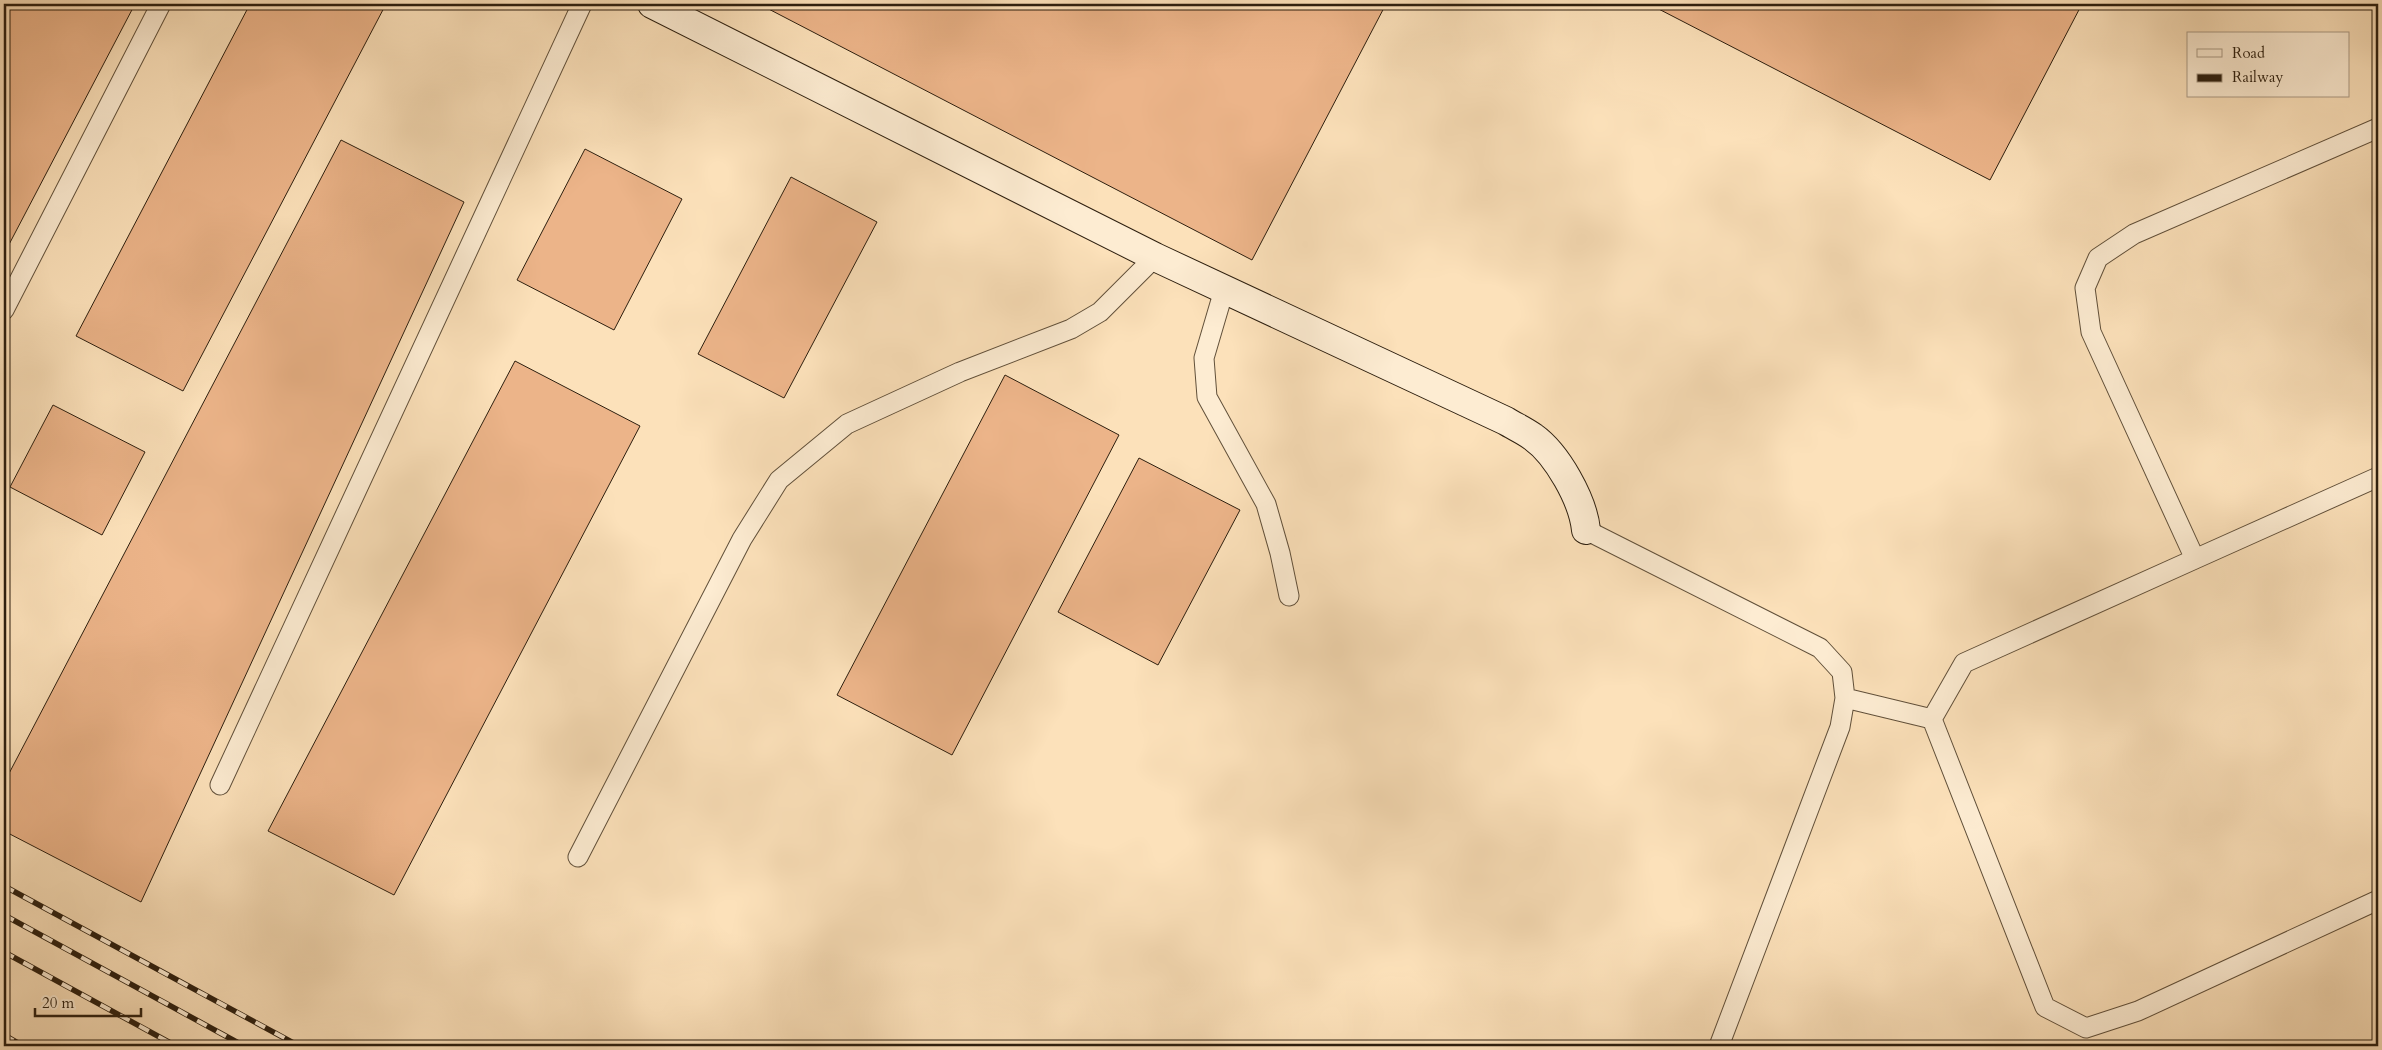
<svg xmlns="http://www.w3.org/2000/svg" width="2382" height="1050" font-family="Cardo,serif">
	<rect width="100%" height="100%" fill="#fce1ba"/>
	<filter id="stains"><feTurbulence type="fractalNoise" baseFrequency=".004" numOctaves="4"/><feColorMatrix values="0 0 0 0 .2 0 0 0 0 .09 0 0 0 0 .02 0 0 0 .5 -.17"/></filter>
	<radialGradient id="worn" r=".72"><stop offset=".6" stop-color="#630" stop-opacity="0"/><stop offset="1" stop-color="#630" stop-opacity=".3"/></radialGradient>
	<path fill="#ecb489" stroke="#2d1f0f" d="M4,4H135L4,254Z
		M250,4H386L183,391L76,336Z
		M759,4H1386L1252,260Z
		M1649,4H2082L1990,180Z
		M341,140L464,202L141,902L4,831V783Z
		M585,149L682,199L614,330L517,280Z
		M791,177L877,222L784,398L698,354Z
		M515,361L640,426L394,895L268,831Z
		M1005,375L1119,435L952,755L837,695Z
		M53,405L145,452L102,535L10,487Z
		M1139,458L1240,510L1158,665L1058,612Z"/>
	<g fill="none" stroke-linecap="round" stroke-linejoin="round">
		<g stroke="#61503a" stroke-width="21">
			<path id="lane" d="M2378,128L2134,234L2098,258L2085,288L2091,332L2195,559L2378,477
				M1224,290L1204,358L1207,397L1266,504L1280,553L1289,596
				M4,310L161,4
				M1586,530L1820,648L1842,672L1845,698L1840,727L1719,1046
				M1845,698L1932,719
				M1932,719L2045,1007L2086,1028L2138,1011L2378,900
				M1932,719L1964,663L2195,559
				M220,785L582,4
				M578,857L742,539L779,480L847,424L960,372L1071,329L1100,312L1155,257"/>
		</g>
		<g stroke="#2d1f0f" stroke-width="30">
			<path id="secondary" d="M652,4L1155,257L1506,421C1514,426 1525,431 1533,437C1557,454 1583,500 1586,530"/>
		</g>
		<use href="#lane" stroke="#fdecd2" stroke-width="19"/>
		<use href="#secondary" stroke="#fdecd2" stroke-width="28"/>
		<g stroke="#2d1f0f" stroke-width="5.5">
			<path id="rail" d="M4,886L299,1046
				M4,915L244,1046
				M4,952L176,1046
				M4,1035L23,1046"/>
		</g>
		<use href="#rail" stroke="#fdecd2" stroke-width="4" stroke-dasharray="11" stroke-linecap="butt"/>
	</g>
	<rect width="2382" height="1050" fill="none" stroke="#fce1ba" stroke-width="20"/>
	<rect x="5" y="5" width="2372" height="1040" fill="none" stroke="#2d1f0f" stroke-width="2.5"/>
	<rect x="10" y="10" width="2362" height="1030" fill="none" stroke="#2d1f0f"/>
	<rect x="2187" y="32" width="162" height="65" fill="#fdecd2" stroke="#aa9a84"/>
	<rect x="2197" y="49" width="25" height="8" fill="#fdecd2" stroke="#aa9a84"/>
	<text x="2232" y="58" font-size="15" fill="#2d1f0f">Road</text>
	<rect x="2197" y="74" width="25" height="8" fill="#2d1f0f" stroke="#aa9a84"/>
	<text x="2232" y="82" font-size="15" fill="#2d1f0f">Railway</text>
	<path d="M35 1008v8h106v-8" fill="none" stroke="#2d1f0f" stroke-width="2.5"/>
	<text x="42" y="1008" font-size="15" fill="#2d1f0f" stroke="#fdecd2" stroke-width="4" paint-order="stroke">20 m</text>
	<rect width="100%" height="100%" filter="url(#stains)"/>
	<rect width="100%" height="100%" fill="url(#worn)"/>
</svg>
